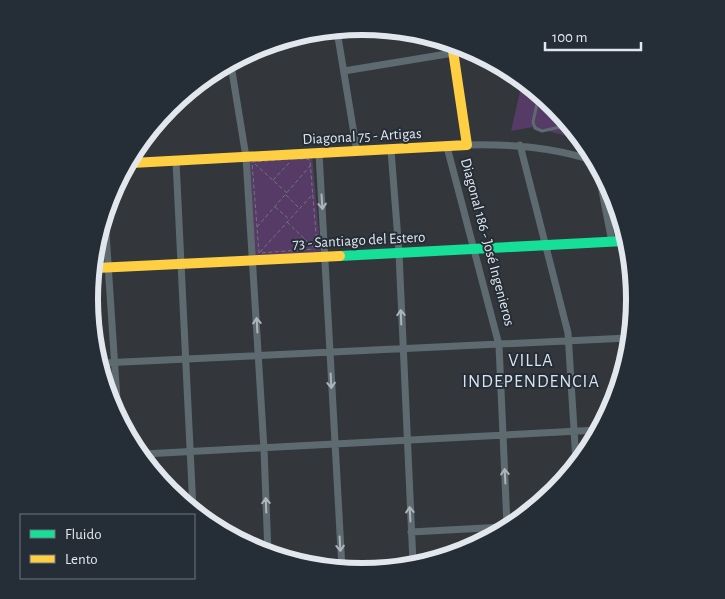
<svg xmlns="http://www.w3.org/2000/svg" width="725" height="599" font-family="'Alegreya Sans',sans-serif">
	<rect width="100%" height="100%" fill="#33373c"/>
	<path fill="#563b67" d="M522,83L556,106L578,139L533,127L511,131Z
		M312,155L321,255L255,259L248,159Z"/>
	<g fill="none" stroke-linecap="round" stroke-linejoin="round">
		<path stroke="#6d767b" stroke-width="1" stroke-dasharray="4 2.5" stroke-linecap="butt" d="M293,159H308L310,161L317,246L315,249L259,253L252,162Z
			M255,164L287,193
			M273,180L289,163
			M286,195L299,208
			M275,207L289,219
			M287,222L315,249
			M257,227L310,166
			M294,250L305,239
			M260,252L313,194"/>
		<path stroke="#5d6b71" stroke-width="3" d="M539,95L533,122L535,128L542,131L569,125"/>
		<path stroke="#5d6b71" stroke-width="7" d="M337,31L357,152
			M231,65L246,157L264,449L268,554
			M344,71L453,53
			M467,145C511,144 550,147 592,160
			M520,145L568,333L576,462
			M447,147L499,345L507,525
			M391,150L399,253L413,563
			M319,153L342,569
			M176,161L193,509
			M598,170L612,242
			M105,218L118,415
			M102,363L628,338
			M144,454L598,430
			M411,532L504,527"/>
		<path stroke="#16e098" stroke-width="10" d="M340,256L624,241"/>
		<path stroke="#ffcf43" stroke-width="10" d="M132,163L467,145L452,44
			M96,268L340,256"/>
	</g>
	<defs><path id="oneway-shaft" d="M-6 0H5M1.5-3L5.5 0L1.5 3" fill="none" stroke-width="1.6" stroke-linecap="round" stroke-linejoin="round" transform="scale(1.25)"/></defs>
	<g stroke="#adb5bb">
		<use href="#oneway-shaft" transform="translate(322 202) rotate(86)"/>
		<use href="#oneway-shaft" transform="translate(401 317) rotate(-92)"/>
		<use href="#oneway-shaft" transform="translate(257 325) rotate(-93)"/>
		<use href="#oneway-shaft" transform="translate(331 381) rotate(87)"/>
		<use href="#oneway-shaft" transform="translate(505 476) rotate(-93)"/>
		<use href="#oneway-shaft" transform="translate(266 505) rotate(-92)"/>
		<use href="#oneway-shaft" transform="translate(410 514) rotate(-93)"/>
		<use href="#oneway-shaft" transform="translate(340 544) rotate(87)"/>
	</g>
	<g text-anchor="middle" stroke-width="4" stroke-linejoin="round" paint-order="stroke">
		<g font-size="15" fill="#e2e7ed" stroke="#252d36">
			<text transform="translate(362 136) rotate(-3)" y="5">Diagonal 75 - Artigas</text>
			<text transform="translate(359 240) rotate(-3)" y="5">73 - Santiago del Estero</text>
			<text transform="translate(488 242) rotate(75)" y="5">Diagonal 186 - José Ingenieros</text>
		</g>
		<g font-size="18" letter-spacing="1" fill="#d9e3ef" stroke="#252d36">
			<text x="531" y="366">VILLA<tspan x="531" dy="21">INDEPENDENCIA</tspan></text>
		</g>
	</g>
	<path d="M0 0H725V599H0ZM98 299a264 264 0 1 1 528 0a264 264 0 1 1-528 0Z" fill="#252d36" fill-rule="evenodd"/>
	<path fill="none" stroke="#e2e7ed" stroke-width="6" d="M98 299a264 264 0 1 1 528 0a264 264 0 1 1-528 0Z"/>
	<rect x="20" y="514" width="175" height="65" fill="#252d36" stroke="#71777f"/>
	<rect x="30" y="530" width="25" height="8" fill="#16e098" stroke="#71777f"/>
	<text x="65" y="539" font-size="15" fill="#e2e7ed">Fluido</text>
	<rect x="30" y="555" width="25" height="8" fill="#ffcf43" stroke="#71777f"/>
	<text x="65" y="564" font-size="15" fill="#e2e7ed">Lento</text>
	<path d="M545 42v8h96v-8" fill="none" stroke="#e2e7ed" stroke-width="2.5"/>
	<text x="552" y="42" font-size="15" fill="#e2e7ed" stroke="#252d36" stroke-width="4" paint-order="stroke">100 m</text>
</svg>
